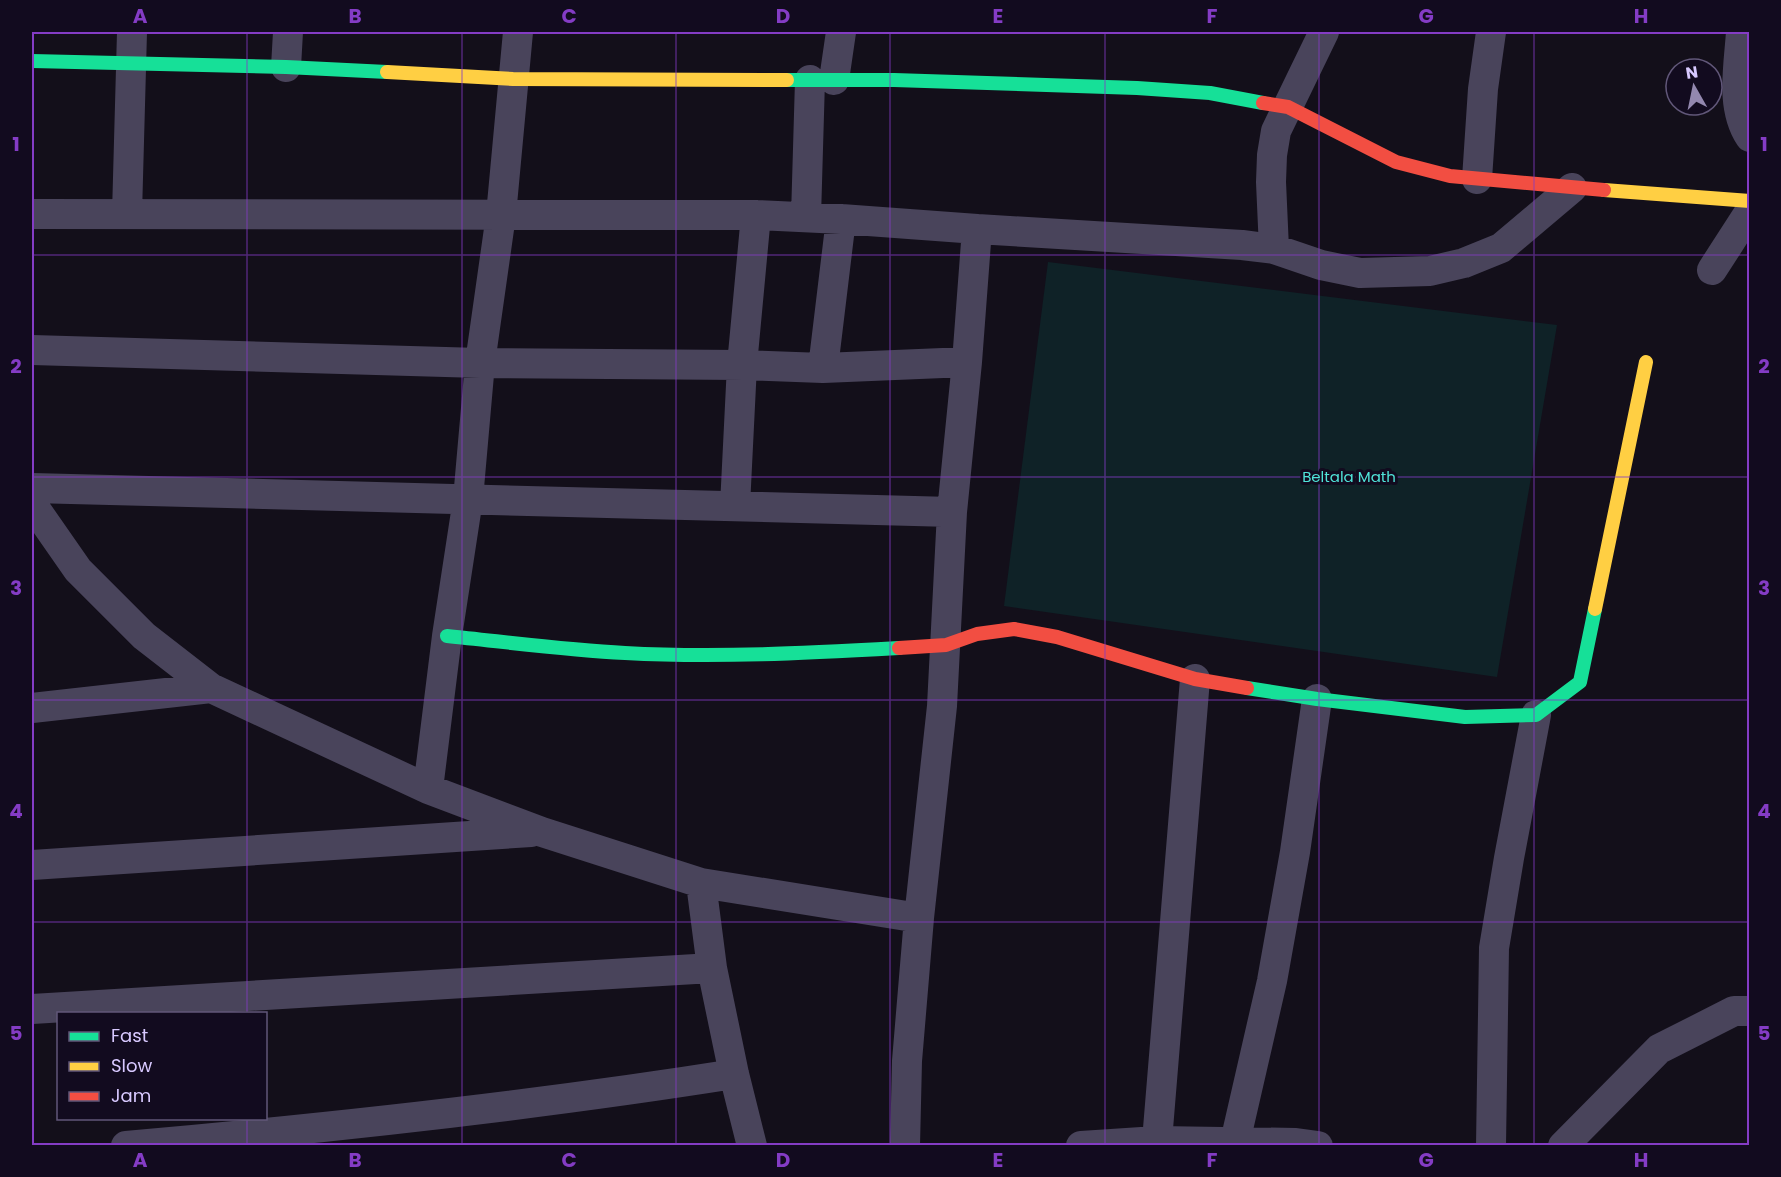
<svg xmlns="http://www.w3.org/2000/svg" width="1781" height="1177" font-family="Poppins,sans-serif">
	<rect width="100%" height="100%" fill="#130f1a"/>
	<path fill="#0f2227" d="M1048,262L1557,325L1497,677L1004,606Z"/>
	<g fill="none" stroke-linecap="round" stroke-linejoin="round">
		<path stroke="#49445b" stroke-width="30" d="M1741,32C1739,65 1730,107 1750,137
			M286,67L288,32
			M834,80L841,32
			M1477,179L1483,89L1491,32
			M32,214L756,215L841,219L977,229L1242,245L1274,249L1321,265L1360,273L1430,271L1464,263L1501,248L1572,188
			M127,214L132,32
			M806,217L810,80
			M1274,249L1271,182L1272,155L1276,131L1324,32
			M1712,270L1750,211
			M32,350L480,363L742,365L823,368L967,362
			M823,368L841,219
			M32,488L952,512
			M32,504L78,570L144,636L211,688L428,789L542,832L701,883L712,968L734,1074L752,1146
			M735,506L742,365L756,215
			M32,708L211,688
			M428,789L447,636L468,499L480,363L501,215L518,32
			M32,865L531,832
			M701,883L919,918
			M32,1009L712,968
			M1157,1141L1195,679
			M1235,1142L1272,981L1295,852L1317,699
			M126,1146C329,1128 532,1106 734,1074
			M905,1146L907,1061L919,918L942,706L952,512L967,362L977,229
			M1081,1146L1157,1141L1296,1143L1318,1146
			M1491,1146L1494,948L1509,858L1536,715
			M1563,1146L1659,1049L1734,1011H1750"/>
		<path stroke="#16e098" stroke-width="14" d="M32,61L286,67L387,72
			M787,80H894L1137,88L1210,93L1263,103
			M447,636C506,642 566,650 625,653C716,658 808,653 899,648
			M1247,688L1317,699L1465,717L1536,715L1580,682L1595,609"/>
		<path stroke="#ffcf43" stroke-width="14" d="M387,72L513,79L787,80
			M1604,190L1750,201
			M1595,609L1646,362"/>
		<path stroke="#f24e42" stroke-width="14" d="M1263,103L1288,107L1396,162L1450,176L1604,190
			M899,648L946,645L977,634L1014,629L1057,637L1195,679L1247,688"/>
	</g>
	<path fill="none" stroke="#843cc5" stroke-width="1.5" stroke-opacity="0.55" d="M247,32V1014M462,32V1146M676,32V1146M890,32V1146M1105,32V1146M1319,32V1146M1534,32V1146M32,255H1750M32,477H1750M32,700H1750M32,922H1750M247,1118V1146"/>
	<g text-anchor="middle" stroke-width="6" stroke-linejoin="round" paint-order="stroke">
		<g font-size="15" fill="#50e4d9" stroke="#120b1f">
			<text x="1349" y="482">Beltala Math</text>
		</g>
	</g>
	<rect width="1781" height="1177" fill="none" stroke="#120b1f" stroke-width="66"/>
	<rect x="57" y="1012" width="210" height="108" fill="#120b1f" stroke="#615779" stroke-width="1.5"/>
	<rect x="69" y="1032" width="30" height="9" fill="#16e098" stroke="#615779" stroke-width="1.5"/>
	<text x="111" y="1042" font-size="18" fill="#d8c9ff">Fast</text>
	<rect x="69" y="1062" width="30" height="9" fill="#ffcf43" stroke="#615779" stroke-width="1.5"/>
	<text x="111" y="1072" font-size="18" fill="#d8c9ff">Slow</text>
	<rect x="69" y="1092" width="30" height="9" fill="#f24e42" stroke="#615779" stroke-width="1.5"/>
	<text x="111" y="1102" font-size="18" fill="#d8c9ff">Jam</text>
	<g transform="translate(1694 87) rotate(351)"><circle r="28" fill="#120b1f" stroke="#615779" stroke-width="1.5"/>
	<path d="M0-4.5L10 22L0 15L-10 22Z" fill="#9388af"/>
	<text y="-9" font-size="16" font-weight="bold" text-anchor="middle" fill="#d8c9ff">N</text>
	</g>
	<rect x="33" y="33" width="1715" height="1111" fill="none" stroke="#843cc5" stroke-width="2"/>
	<g font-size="20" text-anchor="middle" font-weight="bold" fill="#843cc5">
		<text x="140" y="23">A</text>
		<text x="355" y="23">B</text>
		<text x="569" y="23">C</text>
		<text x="783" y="23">D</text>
		<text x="998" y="23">E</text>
		<text x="1212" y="23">F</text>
		<text x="1426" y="23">G</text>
		<text x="1641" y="23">H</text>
		<text x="16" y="151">1</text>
		<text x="1764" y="151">1</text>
		<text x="16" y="373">2</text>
		<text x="1764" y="373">2</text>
		<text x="16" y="595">3</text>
		<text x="1764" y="595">3</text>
		<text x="16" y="818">4</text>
		<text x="1764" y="818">4</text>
		<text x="16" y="1040">5</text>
		<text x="1764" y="1040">5</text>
		<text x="140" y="1167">A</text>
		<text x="355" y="1167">B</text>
		<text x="569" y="1167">C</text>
		<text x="783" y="1167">D</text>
		<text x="998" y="1167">E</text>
		<text x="1212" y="1167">F</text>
		<text x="1426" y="1167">G</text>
		<text x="1641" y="1167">H</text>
	</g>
</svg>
